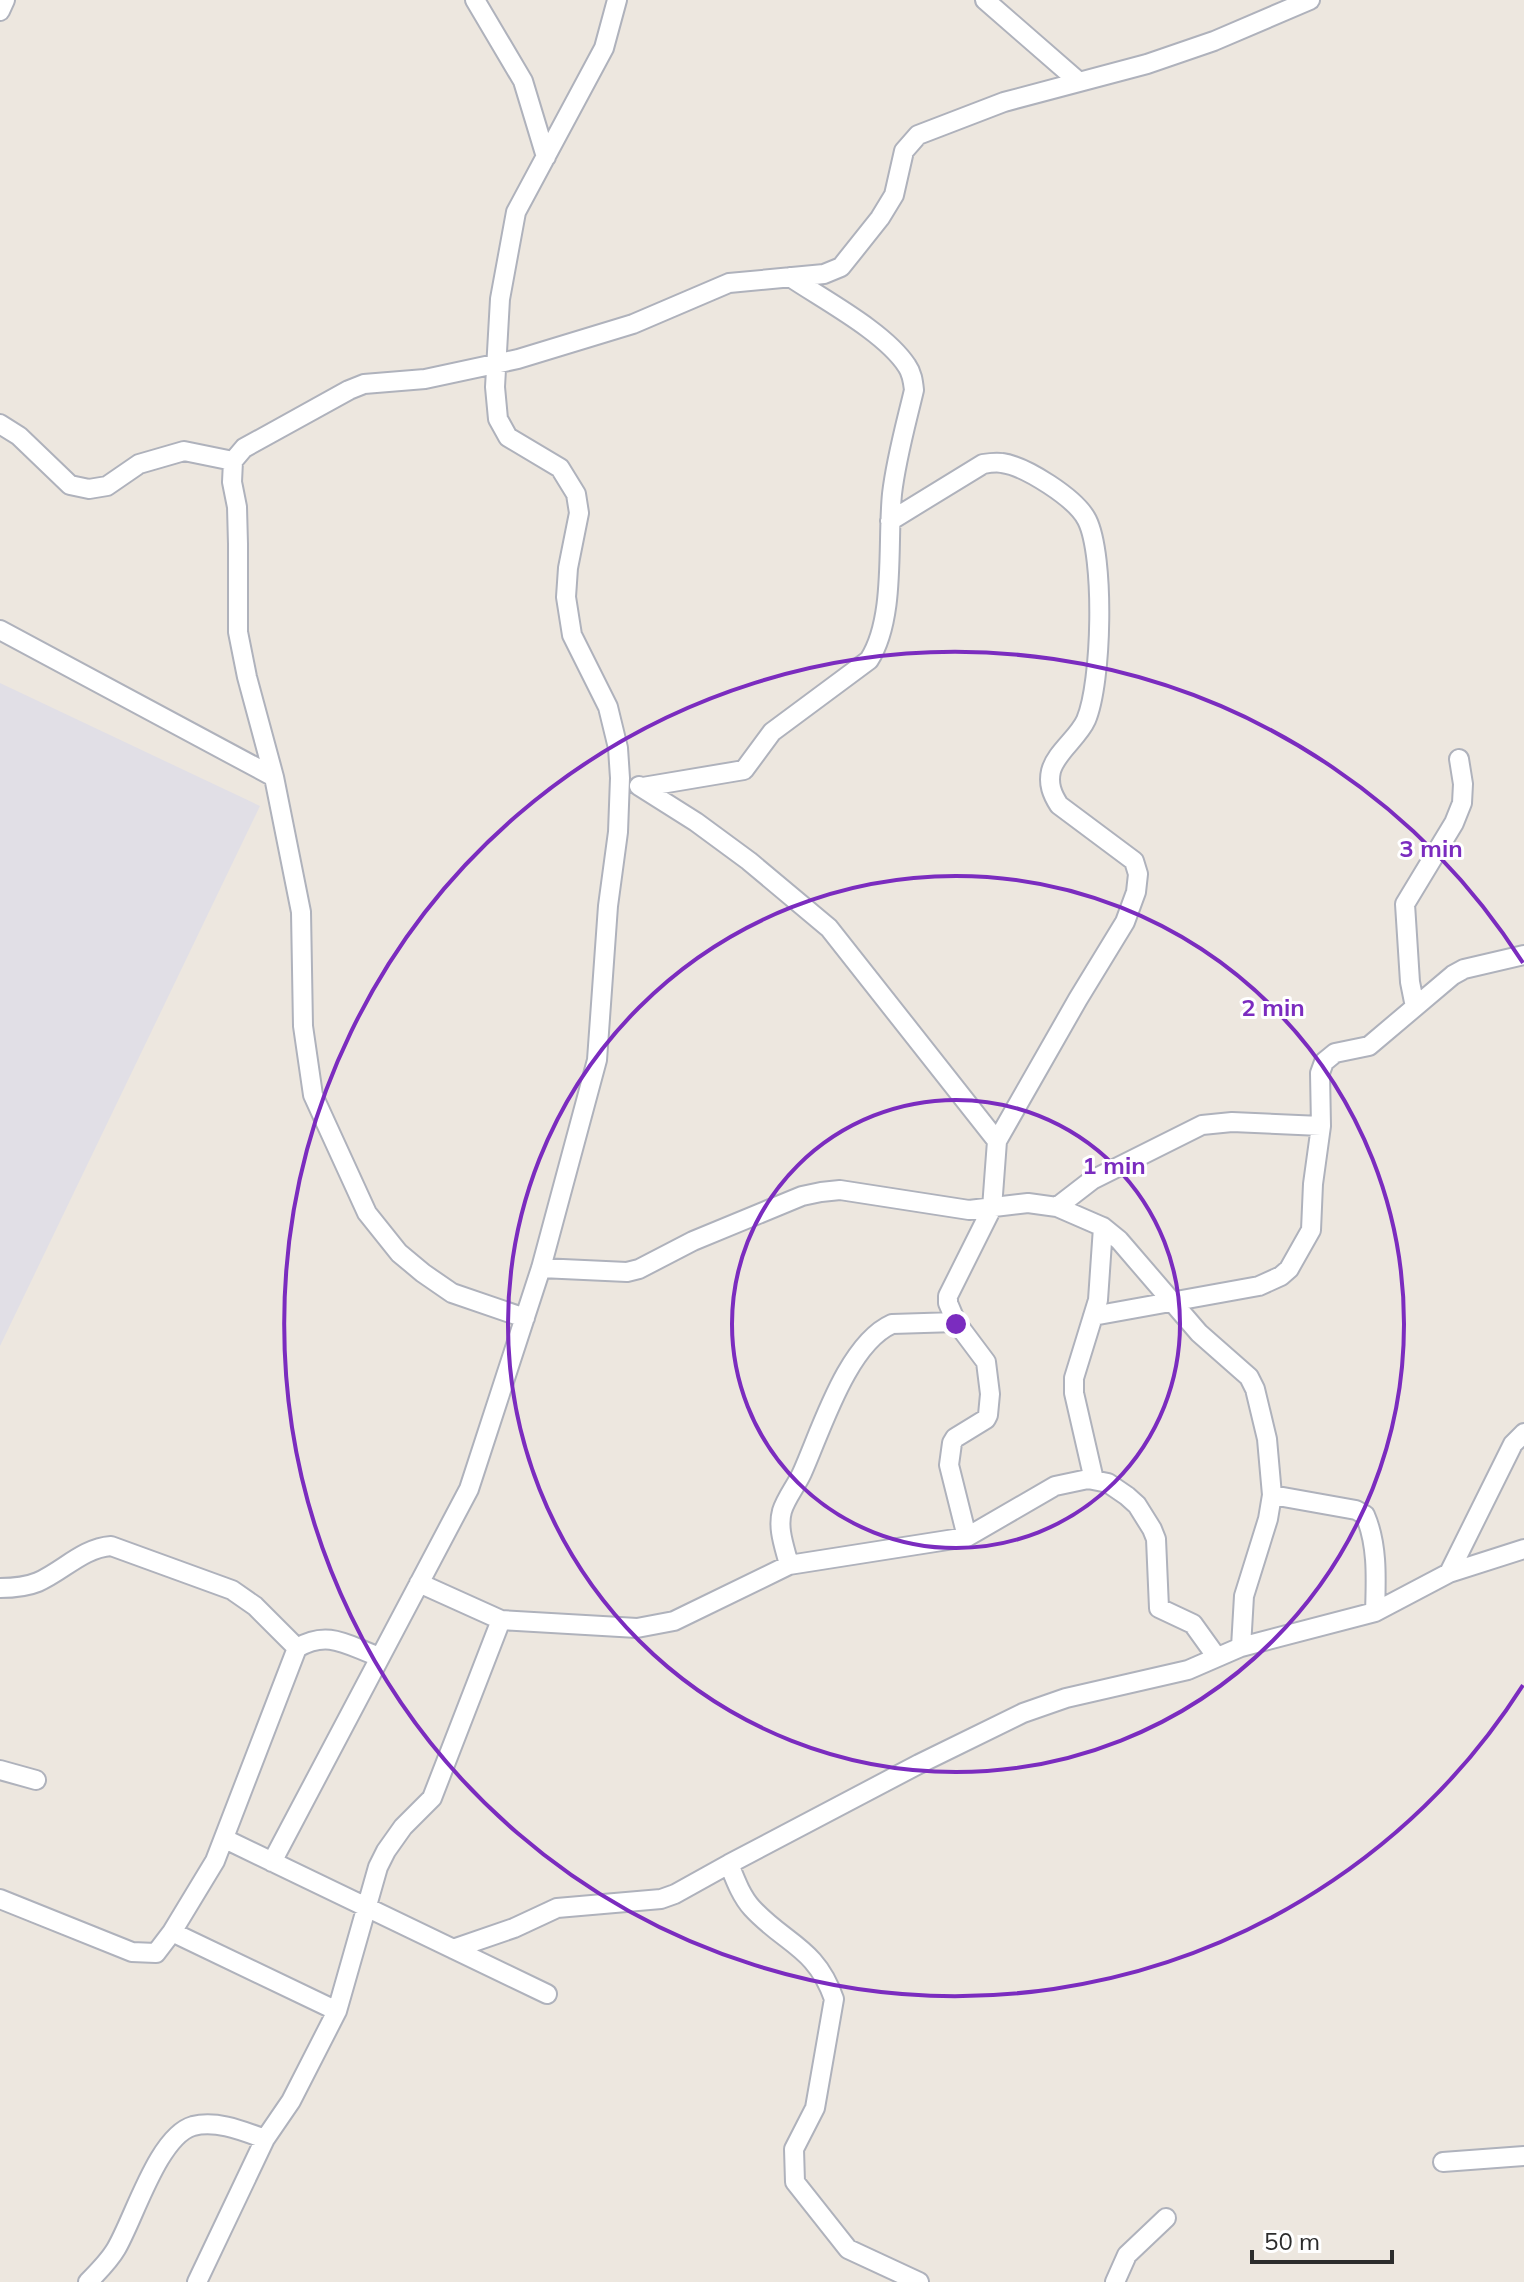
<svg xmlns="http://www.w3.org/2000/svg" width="1524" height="2282" font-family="Mulish,sans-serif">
	<rect width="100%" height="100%" fill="#ede7df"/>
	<path fill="#e1dfe6" d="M0,683L260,806L0,1346Z"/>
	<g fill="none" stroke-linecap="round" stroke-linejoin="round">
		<g stroke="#afb2bc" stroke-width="22">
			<path id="minor" d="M475,0L523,81L546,157
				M985,0L1078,81
				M0,11L5,0
				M0,424L19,436L70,485L89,489L107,486L139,464L184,451L233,461
				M890,521L983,464C989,463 996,462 1002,463C1025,466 1076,498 1087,520C1105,556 1102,683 1086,720C1078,738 1056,752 1051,771C1048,784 1052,794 1059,805L1134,861L1138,874L1136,892L1125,922L1078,999L997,1141L992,1208L948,1296V1303L956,1322L986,1362L990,1394L988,1415L986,1419L955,1438L952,1443L949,1465L967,1537
				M0,630L274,777
				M639,786L696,822L749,861L829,928L997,1141
				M643,787L744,770L772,732L869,660C896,618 887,543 892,494C896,459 906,424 914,390C913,381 912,373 907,366C885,332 824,300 790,277
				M1415,1007L1410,982L1405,904L1454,823L1462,803L1463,784L1459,759
				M1057,1207L1092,1180L1202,1125L1232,1122L1321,1126
				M541,1268L627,1272L639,1269L693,1241L802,1196L821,1192L840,1190L969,1210L1028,1203L1057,1207L1103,1227L1119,1240L1199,1333L1249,1377L1255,1389L1267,1439L1272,1495L1268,1519L1244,1596L1241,1647
				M1093,1316L1259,1286L1281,1276L1289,1269L1311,1230L1313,1184L1321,1126L1320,1073L1324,1062L1335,1053L1369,1046L1453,975L1464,969L1524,955
				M525,1318L452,1293L423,1273L399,1253L367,1213L313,1095L303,1026L301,912L274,777L247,677L238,632V544L237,507L232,482L233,461L244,448L349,390L364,384L425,379L518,359L633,324L729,283L824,274L841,267L880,218L894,195L904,151L918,135L1004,102L1147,64L1214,41L1310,0
				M1094,1480L1074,1393V1378L1098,1300L1103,1227
				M1272,1495L1356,1510L1365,1515C1378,1545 1376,1580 1375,1612
				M789,1565C785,1548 777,1529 782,1511C786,1498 796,1486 802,1473C821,1431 847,1344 892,1324L956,1322
				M1449,1573L1513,1444L1524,1433
				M419,1583L501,1620L637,1628L674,1621L789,1565L967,1537L1055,1486L1088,1479L1108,1483L1127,1496L1137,1505L1152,1529L1156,1539L1159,1608L1193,1624L1216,1656
				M0,1588C12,1588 26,1587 38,1582C63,1571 83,1548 111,1546L232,1590L255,1606L297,1648
				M0,1770L36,1780
				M225,1839L547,1994
				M272,1862L469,1489L541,1268L597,1060L608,906L618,832L620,778L618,748L608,707L572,635L566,597L568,568L579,513L576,494L560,468L508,437L498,419L495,387L500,299L516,212L604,48L617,0
				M729,1864L919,1764L1023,1713L1066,1698L1188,1670L1241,1647L1375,1612L1449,1573L1524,1549
				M0,1899L132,1952L156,1953L172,1932L215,1861L297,1648C329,1629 348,1646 380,1657
				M172,1932L337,2011
				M453,1949L514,1928L557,1908L661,1899L675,1894L729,1864C735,1879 741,1896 752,1908C785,1944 816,1947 834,1999L815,2108L794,2149L795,2182L848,2249L919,2282
				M1443,2162L1524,2156
				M88,2282C98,2272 109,2261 116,2249C134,2219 158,2136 193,2126C217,2120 243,2131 265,2139
				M197,2282L265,2139L291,2101L337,2011L378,1867L386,1851L403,1827L432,1798L501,1620
				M1115,2282L1127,2255L1166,2218"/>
		</g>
		<use href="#minor" stroke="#fff" stroke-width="18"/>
	</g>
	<g fill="none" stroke="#7b2cbf" stroke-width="4">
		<circle cx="956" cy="1324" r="224"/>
		<circle cx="956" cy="1324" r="448"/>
		<path d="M1523 1685A672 672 0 1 1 1523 963"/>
	</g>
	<circle cx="956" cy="1324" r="12" fill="#7b2cbf" stroke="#fff" stroke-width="4"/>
	<g font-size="24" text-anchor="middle" font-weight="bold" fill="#7b2cbf" stroke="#fff" stroke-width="6" stroke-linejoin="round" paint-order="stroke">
		<text x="1431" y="857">3 min</text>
		<text x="1273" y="1016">2 min</text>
		<text x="1114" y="1174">1 min</text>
	</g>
	<path d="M1252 2250v12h140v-12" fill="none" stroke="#2c2c2c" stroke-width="4"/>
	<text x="1264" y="2250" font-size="24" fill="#2c2c2c" stroke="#ffffff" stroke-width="6" paint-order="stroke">50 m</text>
</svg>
